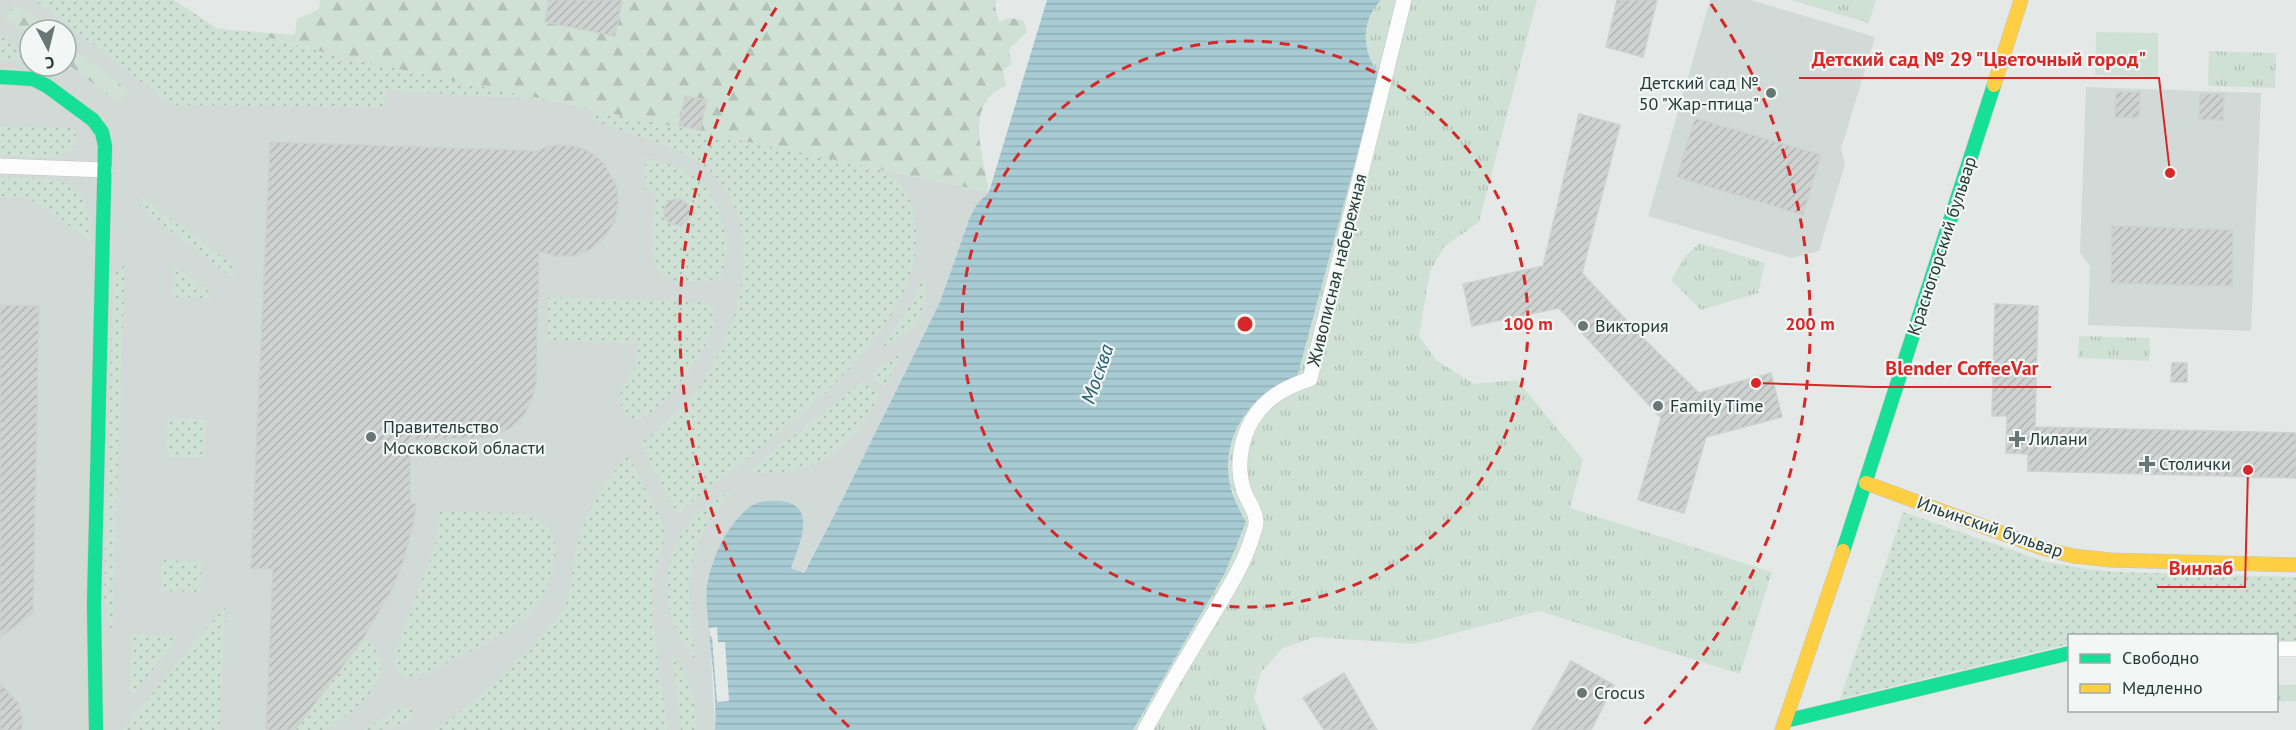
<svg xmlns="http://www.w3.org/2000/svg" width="2296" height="730" font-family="'PT Sans',sans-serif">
	<defs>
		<pattern id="grass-dots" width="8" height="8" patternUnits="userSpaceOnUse" patternTransform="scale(1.5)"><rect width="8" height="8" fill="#cfe1d5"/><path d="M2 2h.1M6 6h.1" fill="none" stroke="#b2c2b7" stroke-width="1.8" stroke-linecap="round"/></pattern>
		<pattern id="forest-firs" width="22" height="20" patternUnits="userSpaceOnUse" patternTransform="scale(1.5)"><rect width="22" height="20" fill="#cfe1d5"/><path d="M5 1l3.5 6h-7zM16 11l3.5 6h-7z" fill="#b2c2b7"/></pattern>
		<pattern id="park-tufts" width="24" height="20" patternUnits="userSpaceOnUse" patternTransform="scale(1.5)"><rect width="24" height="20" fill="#cfe1d5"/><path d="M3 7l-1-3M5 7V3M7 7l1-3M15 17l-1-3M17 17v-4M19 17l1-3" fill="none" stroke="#b2c2b7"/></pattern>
		<pattern id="water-rules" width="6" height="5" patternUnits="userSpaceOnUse" patternTransform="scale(1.5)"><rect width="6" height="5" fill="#a8cbd3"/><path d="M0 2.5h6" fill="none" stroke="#90afb6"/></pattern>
		<pattern id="building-hatch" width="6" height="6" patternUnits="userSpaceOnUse" patternTransform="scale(1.5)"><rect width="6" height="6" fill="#ced2d1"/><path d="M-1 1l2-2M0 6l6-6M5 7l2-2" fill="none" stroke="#b1b5b4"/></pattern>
	</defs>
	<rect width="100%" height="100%" fill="#e4e9e7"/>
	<path fill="#d2dad7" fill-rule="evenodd" d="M0,0H137L198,36L256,39L989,192L977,204L970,217L940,302L843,498L803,573L791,568L803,529L714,557L707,582L715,730H0ZM30,30H66V66H30Z
		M1710,0H1751L1875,37L1841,149L1845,164L1819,251L1792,258L1648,216Z
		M2086,87L2261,93L2251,331L2088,325L2090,266L2080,253Z"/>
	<path fill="url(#grass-dots)" d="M35,0H174L218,29L245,31L341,57L548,100L386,90L384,107L171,105Z
		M0,35L30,58V61L0,60Z
		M594,110L869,166C898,177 910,189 915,221C933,339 753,447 677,515L641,444C662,425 686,406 702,383C743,323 769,221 706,167C684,148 621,131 593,120Z
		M0,126L73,128L76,135L75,146C56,164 24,156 0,155Z
		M645,158C662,162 679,165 693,176C722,197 735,243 721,276C707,282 697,283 681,281C670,280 660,275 655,265C649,250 655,208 656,191L645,189Z
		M0,177C55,178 90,173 92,241L28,198L0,197Z
		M141,197L234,266L233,278L148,214L143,208Z
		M125,265L112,634L104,600L113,283L115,271Z
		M174,266L212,294V298L173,297Z
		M921,279L924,280C934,310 908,337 882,348L913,301Z
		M548,297L701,302L708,304L714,308C715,316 714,324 712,332C705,351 658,420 636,419C633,419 630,417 627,416C608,389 633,382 637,359C638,354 637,348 637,344L547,340Z
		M902,352L885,387L869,376Z
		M862,382L880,395C856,436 833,466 782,472C772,473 760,474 750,470Z
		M168,418L206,420L204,458L166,457Z
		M628,455L665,527C666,546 655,563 654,582C650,626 662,685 668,730H434C467,709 550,638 565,604C573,585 572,561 578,541C587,508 606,481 628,455Z
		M732,491C679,554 688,584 695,660C647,599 660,526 732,491Z
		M439,511L513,513C530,515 550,522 555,542C557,553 555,562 552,573C539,622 494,639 453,660C440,666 420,680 406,676C395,674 395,664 394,655L435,546Z
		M1903,512L2043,561L2085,569L2117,572L2296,577V641H2277L2276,636H2070L2069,644L1840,699Z
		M162,560L201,562L200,592L161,591Z
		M225,606L220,730H122Z
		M132,635L178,637L129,700Z
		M363,639C403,665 367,703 340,720C335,723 329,729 323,730C315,730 303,730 295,730Z
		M672,653C688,676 698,701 696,730H681Z
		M407,707L412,710C415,730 380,730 364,730L400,708Z"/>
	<path fill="url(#forest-firs)" d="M320,0H997L995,6L999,22L1010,18L1023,20L1027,32L1009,49L1012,64L1003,70L1006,86C962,103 984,157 989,192L341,57L245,31L295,35L297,19L319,9Z
		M15,4L49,30H30V35L5,17Z
		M79,53L129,91L119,103L69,65Z"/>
	<path fill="url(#park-tufts)" d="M1381,0H1537L1479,222L1444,247L1430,271L1419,336L1436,360L1474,384L1517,380L1583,460L1570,508L1772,572L1740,674L1539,611L1414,644L1315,637L1283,648L1261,672L1254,698L1267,730H1133L1225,573L1246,522C1214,464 1225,415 1284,381L1379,74C1362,51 1360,22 1381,0Z
		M1790,0H1876L1869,23Z
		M2209,51L2276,53L2275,88L2208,86Z
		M1700,243L1765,263L1758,293L1701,310L1671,280L1686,255Z
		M2079,336L2150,338L2149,361L2078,358Z
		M2277,685H2296V701H2277Z"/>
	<path fill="#cfe1d5" d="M2096,32L2158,33V77L2095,75Z"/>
	<path fill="url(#water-rules)" d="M1047,0H1381C1360,22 1362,51 1379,74L1297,377C1252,392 1220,435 1230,484C1233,498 1239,509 1246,522L1225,573L1133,730H715C717,694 711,656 708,621C707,608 705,592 708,580C713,557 726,528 744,512C754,502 764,500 777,501C819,502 800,543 791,568L804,573L843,498L940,302L970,217L977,204L989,192Z"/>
	<path fill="#e4e9e7" d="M717,627L718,642H725L729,701L717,702L712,637L710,636L709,628Z"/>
	<path fill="url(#building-hatch)" stroke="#cdd2d0" stroke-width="1.5" d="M549,0H622L615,36L545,22Z
		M1617,0H1657L1643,57L1606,47Z
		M2116,92H2140L2139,118L2115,117Z
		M2200,94H2224L2223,120L2199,119Z
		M685,96L707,100L700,130L679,126Z
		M1579,114L1620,125L1582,273L1642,337L1699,393L1771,373L1782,417L1706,437L1684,513L1638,500L1661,418L1559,308L1472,326L1463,284L1543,266Z
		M1695,118L1821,155L1803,215L1677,177Z
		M270,142L537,151L549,146L568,145L584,149L595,155L605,165L617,188L618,204L615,221L604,238L591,249L574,256H556L539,252L536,383L532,399L525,414L513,427L496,435L476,438L410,440V503L416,504L414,520L404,559L393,587L363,639L295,730H266L273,569L251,568Z
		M664 212a13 13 0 1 1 26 0a13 13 0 1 1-26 0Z
		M2112,226L2233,230L2232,286L2111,283Z
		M1995,304L2038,306L2035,427L2296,433V478L2028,471V454L2006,453L2007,416H1992Z
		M0,305L39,306L33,613L0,637Z
		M2172,363H2187V382H2171Z
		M1571,661L1614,685L1591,730H1532Z
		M1344,673L1377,730H1324L1303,698Z
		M0,683L19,704L23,722L21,730H0Z"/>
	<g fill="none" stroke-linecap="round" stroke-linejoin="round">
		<g stroke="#c1c6c4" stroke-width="16">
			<path id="street" d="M0,166L105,170
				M2276,649H2296
				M1145,730C1166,691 1189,654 1212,616C1228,589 1245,563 1253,534C1254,530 1257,524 1256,521C1256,511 1247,500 1244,491C1236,468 1240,441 1252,420C1265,398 1286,387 1310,379L1404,0"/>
		</g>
		<g stroke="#c0c6c4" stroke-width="15">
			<path id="fast" d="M0,77L33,79L47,86L93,120L102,132L105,146L94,604L96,730
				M1843,551L1994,85
				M1785,721L2070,653"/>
		</g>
		<g stroke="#c0c6c4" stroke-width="15">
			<path id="slow" d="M1994,85L2021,0
				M1866,483L2042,548L2073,556L2110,560L2296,565
				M1782,730L1843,551"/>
		</g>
		<use href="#street" stroke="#fbfcfb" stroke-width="15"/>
		<use href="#fast" stroke="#16e098" stroke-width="14"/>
		<use href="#slow" stroke="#ffcf43" stroke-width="14"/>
	</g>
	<g fill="none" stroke="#d62828" stroke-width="3" stroke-dasharray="10 8">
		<circle cx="1245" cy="324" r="283"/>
		<path d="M849 727A565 565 0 0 1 779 4M1711 4A565 565 0 0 1 1641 727"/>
	</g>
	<g fill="#677773" stroke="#f2f7f5" stroke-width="2">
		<circle cx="1771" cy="93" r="6"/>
		<circle cx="1583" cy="326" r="6"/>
		<circle cx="1658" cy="406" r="6"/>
		<circle cx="371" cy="437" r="6"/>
		<path d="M2014 430h6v6h6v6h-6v6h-6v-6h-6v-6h6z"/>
		<path d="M2144 455h6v6h6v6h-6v6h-6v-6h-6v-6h6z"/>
		<circle cx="1582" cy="693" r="6"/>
	</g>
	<g text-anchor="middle" stroke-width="4.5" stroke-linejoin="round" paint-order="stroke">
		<g font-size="18" fill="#243a35" stroke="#f2f7f5" text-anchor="start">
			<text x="1759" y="89" text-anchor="end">Детский сад №<tspan x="1759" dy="21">50 "Жар-птица"</tspan></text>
			<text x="1595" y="332">Виктория</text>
			<text x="1670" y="412">Family Time</text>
			<text x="383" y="433">Правительство<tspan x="383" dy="21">Московской области</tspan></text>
			<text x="2029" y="445">Лилани</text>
			<text x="2159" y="470">Столички</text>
			<text x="1594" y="699">Crocus</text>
		</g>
		<g font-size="18" fill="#243a35" stroke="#f2f7f5">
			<text transform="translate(1942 246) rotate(-72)" y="6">Красногорский бульвар</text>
			<text transform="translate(1337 270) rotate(-76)" y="6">Живописная набережная</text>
			<text transform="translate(1990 527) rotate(19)" y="6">Ильинский бульвар</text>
		</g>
		<g font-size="20" font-style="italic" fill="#235f70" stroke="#f2f7f5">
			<text transform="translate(1097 374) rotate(-71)" y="7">Москва</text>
		</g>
	</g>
	<circle cx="1245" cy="324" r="9" fill="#d62828" stroke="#f2f7f5" stroke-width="3"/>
	<g font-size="18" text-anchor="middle" font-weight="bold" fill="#d62828" stroke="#f2f7f5" stroke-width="4.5" stroke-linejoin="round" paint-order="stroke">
		<text x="1528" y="330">100 m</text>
		<text x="1810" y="330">200 m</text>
	</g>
	<path fill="none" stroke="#d62828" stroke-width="2" d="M2170 173L2159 78H1799M1756 383L1873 387H2051M2248 470L2245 587H2157"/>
	<g fill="#d62828" stroke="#f2f7f5" stroke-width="2">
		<circle cx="2170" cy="173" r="6"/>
		<circle cx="1756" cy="383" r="6"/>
		<circle cx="2248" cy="470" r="6"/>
	</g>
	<g font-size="20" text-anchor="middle" font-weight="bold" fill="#d62828" stroke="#f2f7f5" stroke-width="4.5" stroke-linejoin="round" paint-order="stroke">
		<text x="1979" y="66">Детский сад № 29 "Цветочный город"</text>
		<text x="1962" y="375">Blender CoffeeVar</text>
		<text x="2201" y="575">Винлаб</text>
	</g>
	<rect x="2068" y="634" width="210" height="78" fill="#f2f7f5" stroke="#a0aba8" stroke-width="1.5"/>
	<rect x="2080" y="654" width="30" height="9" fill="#16e098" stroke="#a0aba8" stroke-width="1.5"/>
	<text x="2122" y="664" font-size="18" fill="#243a35">Свободно</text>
	<rect x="2080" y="684" width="30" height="9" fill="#ffcf43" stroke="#a0aba8" stroke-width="1.5"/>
	<text x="2122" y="694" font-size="18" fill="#243a35">Медленно</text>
	<g transform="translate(48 48) rotate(173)"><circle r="28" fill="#f2f7f5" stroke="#a0aba8" stroke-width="1.5"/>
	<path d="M0-4.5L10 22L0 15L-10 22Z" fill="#677773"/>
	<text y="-9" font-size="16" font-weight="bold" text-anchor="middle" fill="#243a35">С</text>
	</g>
</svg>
